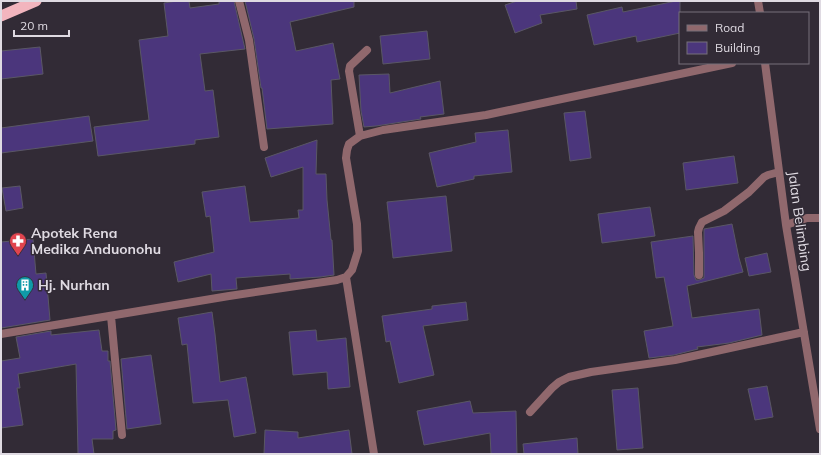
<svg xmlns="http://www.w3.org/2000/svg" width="821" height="455" font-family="Mulish,sans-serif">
	<rect width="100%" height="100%" fill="#322b36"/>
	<path fill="#4b367c" stroke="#5a5765" d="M177,1H189L190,8L219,4V1H234L245,49L200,54L205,91L213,90L219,137L195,140V144L98,156L94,127L149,120L139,40L168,36L164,3Z
		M245,1H354V7L290,22L296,51L333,43L340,79L331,80L333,124L267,129L262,88H261L254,39Z
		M517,1H576L577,9L540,15L542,23L515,33L505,5Z
		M676,1H680V33L637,42L636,36L594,45L587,15L622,7L623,12Z
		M427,31L430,59L383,64L380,36Z
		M40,47L43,74L1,79V51Z
		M389,74L390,93L440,81L444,114L420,117L421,119L376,126L364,127L361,111L359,75Z
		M585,111L591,158L570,161L564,113Z
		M89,116L93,141L1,153V128Z
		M508,130L512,172L474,176V179L437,187L429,153L476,142L475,133Z
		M317,140L316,174H326L327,200L331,240H332L334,275L320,277L290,279V274L236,278L237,289L212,291L211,274L178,282L174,262L214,252L210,216L206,217L202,192L245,186L250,222L299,218L298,210H303V167L271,177L265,158Z
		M734,156L738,183L686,190L683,163Z
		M20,186L23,208L6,211L2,188Z
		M446,196L452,251L393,258L387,202Z
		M650,207L655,236L602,243L598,214Z
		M732,224L739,258L743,272L687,286L692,318L759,309L762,335L729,343L697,347L698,349L674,355L649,358L644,331L673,326L664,277L656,278L651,242L693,236L694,275L696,280H699L704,278V229Z
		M33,239L36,274L46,273L50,320L1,328V242Z
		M767,253L771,272L749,276L745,258Z
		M466,302L468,320L423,326L434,375L399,383L390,341L386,342L382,316L432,309V306Z
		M212,312L215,334L220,382L246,377L256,433L234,437L228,400L193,403L187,344L182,345L178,318Z
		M99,330L102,351H108V361H110L116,430L113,431V439H92L94,454H78L76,364L18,374L20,388H17L23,425L1,428V361L20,358L16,337L51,331V335Z
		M316,330L317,341L346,338L350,387L328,389L327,372L293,375L289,332Z
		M151,355L161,424L127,429L121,359Z
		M767,386L773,417L755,420L748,389Z
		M638,388L643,448L617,450L612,390Z
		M470,401L473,413L516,411L517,454H491L490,433L424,445L417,411Z
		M265,430L298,432V438L349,430L352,454H264Z
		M577,438L578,454H524L523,444Z"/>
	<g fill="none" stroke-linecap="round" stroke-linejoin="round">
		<path stroke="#90686d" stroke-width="8" d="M239,1L249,40L264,147
			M758,1L760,13
			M765,63L786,225L820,429
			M360,136L349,71L350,66L367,50
			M786,225L807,218H820
			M699,275V253L698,232L699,228L702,222L724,211L749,192L764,177L768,175L779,172
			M346,277L374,454
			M111,316L122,435
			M1,334L229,296L337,280L346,277L352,270L358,251L357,224L346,158L347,150L349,144L360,136L383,130L486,115L732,63
			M530,412L552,388L559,382L569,377L591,372L675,360L804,332"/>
		<path stroke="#f2b5be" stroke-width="11" d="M1,16L36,1"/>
	</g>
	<defs>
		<g id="pharmacy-pin" transform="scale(0.9)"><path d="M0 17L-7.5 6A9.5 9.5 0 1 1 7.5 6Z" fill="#e0444e" stroke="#322b36"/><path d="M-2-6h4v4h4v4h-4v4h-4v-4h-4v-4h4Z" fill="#fff"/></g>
		<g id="building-pin" transform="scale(0.9)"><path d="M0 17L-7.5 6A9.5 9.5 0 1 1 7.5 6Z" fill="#0f9aa8" stroke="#322b36"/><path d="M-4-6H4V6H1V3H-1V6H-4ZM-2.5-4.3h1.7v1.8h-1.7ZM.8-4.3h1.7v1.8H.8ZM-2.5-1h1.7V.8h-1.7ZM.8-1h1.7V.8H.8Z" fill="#fff"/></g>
	</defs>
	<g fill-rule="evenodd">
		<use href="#pharmacy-pin" x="18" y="241"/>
		<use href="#building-pin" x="25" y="285"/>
	</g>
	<g text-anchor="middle" stroke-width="3" stroke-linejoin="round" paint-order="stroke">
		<g font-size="14" fill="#dfdae2" stroke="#322b36">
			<text transform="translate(800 221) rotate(82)" y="5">Jalan Belimbing</text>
		</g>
		<g font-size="14" font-weight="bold" fill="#dfdae2" stroke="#322b36" text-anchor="start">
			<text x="31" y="238">Apotek Rena<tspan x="31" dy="16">Medika Anduonohu</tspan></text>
			<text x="38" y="290">Hj. Nurhan</text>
		</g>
	</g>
	<rect width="821" height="455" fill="none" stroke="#dfdae2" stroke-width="4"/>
	<rect x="679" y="12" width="130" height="52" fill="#322b36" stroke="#77717b"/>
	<rect x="687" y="25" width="20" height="6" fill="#90686d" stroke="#77717b"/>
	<text x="715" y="32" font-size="12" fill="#dfdae2">Road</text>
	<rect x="687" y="42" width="20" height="12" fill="#4b367c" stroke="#77717b"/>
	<text x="715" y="52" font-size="12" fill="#dfdae2">Building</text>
	<path d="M14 30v6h55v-6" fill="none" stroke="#dfdae2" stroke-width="2"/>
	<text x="20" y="30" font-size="12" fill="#dfdae2" stroke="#322b36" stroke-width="3" paint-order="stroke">20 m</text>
</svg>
